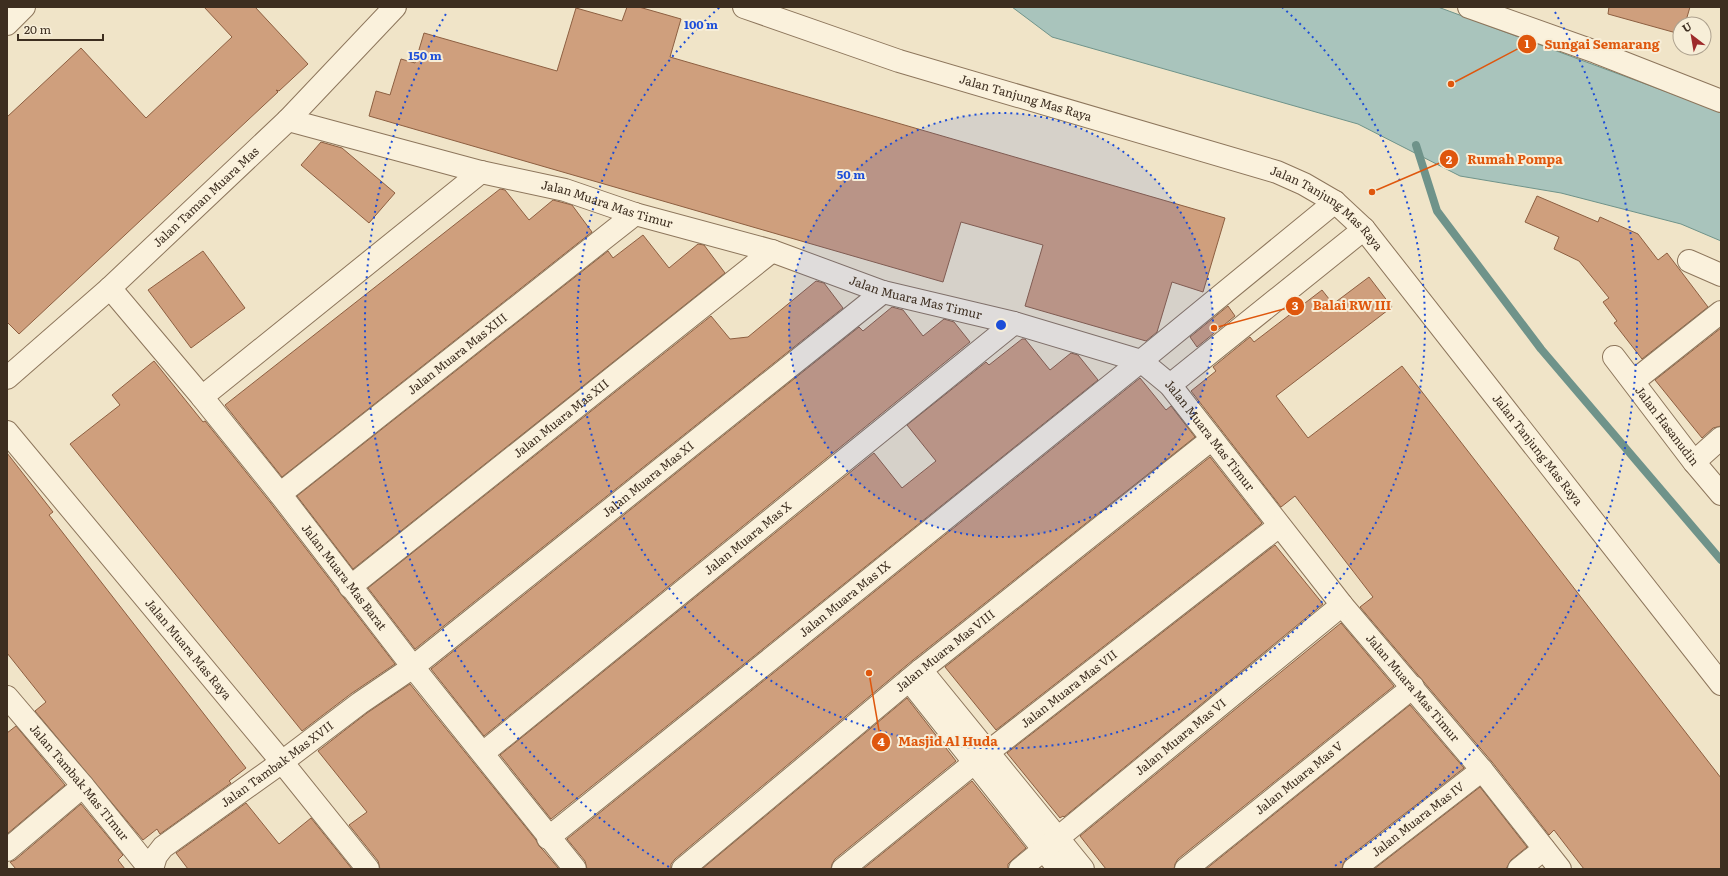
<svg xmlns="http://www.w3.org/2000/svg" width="1728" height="876" font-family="Literata,serif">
	<rect width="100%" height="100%" fill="#f0e4c8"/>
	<path fill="#a9c4bc" stroke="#6f938a" d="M1012,7H1438L1721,112V241L1681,224L1561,193L1460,176L1358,124L1052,37Z"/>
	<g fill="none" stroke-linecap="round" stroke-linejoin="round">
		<path stroke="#6f938a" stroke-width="8" d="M1416,145L1437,211L1541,349L1721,560"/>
	</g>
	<path fill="#cf9f7d" stroke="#8d5f41" d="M204,7H255L308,64L279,91L276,90L278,92L19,334L7,322V117L81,48L146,118L232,37Z
		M627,7H639L681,19L670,57L1225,218L1203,292L1172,282L1157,332L1146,341L1025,306L1043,245L961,222L943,282L369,116L376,91L390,95L401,59L415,63L424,33L557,71L576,8L622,21Z
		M1609,7H1690L1685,24H1680V34L1608,14Z
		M321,142L342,148L395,193L369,223L301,165Z
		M500,189L505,190L529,220L553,200L572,205L592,232L282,477L225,405Z
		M1537,196L1598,222L1600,217L1638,234L1658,260L1667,253L1708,307L1642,359L1614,323L1617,321L1603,302L1609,298L1579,261L1554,249L1559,237L1525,222Z
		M643,235L669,268L698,244L704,245L725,273L353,569L297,496L608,251L613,258Z
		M203,251L245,308L191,348L148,290Z
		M1369,277L1392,307L1276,396L1308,438L1402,366L1721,778V869H1584L1554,830L1549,835L1492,762L1360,607L1373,597L1295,496L1281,507L1191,391L1216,371L1213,367L1250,337L1254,342L1322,290L1333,304Z
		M816,281L824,283L843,308L415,649L368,588L711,316L730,339L748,337Z
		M1228,306L1235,316L1197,347L1190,337Z
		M892,307L903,310L923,336L944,319L954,322L970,342L484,736L431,669L859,327L863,331Z
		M1721,328V426L1713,428L1702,438L1655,380Z
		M1022,339H1025L1050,370L1071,353L1078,355L1098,380L551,819L500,755L874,453L902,488L936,461L907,425L986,362L989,365Z
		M154,361L203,422L205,421L270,502L395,664L352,693L302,731L70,444L120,405L112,395Z
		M1140,378L1166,410L1171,406L1195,437L913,660L675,859L671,864V869H587L585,861L567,839Z
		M7,453L53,512L49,515L246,768L229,781L231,783L160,834L157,829L143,840L35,711L46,702L7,653Z
		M1210,457L1262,523L1260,525L996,730L945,667Z
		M1275,545L1323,604L1064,817L1063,816L1060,818L1007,753Z
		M1341,623L1394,686L1178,859L1175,864L1174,869H1106L1080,836Z
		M410,684L536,840L539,846L543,850L559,869H380L378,861L349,825L367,812L318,751L367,713Z
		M907,698L956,761L835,859L832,864L831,869H702Z
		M1410,705L1464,768L1346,859L1343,864L1342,869H1206Z
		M16,726L65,785L7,834V733Z
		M972,781L1026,848L1012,860L1008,864V869H863Z
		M1480,787L1527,847L1511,860L1506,869H1374Z
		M246,803L279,844L311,818L352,869H188L176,853Z
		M81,804L123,855L118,860L125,869H16L10,862L15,860Z"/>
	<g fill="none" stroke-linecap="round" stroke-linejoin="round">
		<g stroke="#8d765c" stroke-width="24">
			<g id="minor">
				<path d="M1469,7L1596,52L1721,101"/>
				<path id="s1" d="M288,120L481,172L565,190L635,214L772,251L883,292L1014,323L1141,361L1170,385L1342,605L1482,770L1560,869"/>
				<path d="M1689,261L1721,275"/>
				<path id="s2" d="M110,288L202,397L280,494L413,667L575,869"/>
				<path id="s3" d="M1614,357L1694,462L1721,494"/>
				<path id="s4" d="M7,378L110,288L288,120L395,7"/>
				<path d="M1634,381L1721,312"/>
				<path d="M1170,385L1364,229"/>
				<path d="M202,397L481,172"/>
				<path id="s5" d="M7,432L282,762L368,869"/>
				<path d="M1694,462L1721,438"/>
				<path id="s6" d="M280,494L635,214"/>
				<path id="s7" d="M350,587L772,251"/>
				<path d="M921,670L1083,869"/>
				<path d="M909,680L1059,869"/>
				<path id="s8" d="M7,697L83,786L150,869"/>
				<path id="s9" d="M483,753L1014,323"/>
				<path id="s10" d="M548,838L1141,361L1335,202"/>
				<path d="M7,850L83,786"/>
				<path id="s11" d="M152,869L156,856L163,847L282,762L360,703L413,667L883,292"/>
				<path id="s12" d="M683,869L921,670L1212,439"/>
				<path id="s13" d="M843,869L974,763L1279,526"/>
				<path id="s14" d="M1020,869L1342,605"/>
				<path id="s15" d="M1186,869L1413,687"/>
				<path id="s16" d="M1354,869L1482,770"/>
				<path d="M1519,869L1544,849"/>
			</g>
		</g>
		<g stroke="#8d765c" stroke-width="24">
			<g id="tertiary">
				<path id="s17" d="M744,7L899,61L1277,172L1304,184L1335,202L1364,229L1721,684"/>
				<path d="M7,24L24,7"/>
			</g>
		</g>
		<use href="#minor" stroke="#faf1dc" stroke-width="22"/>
		<use href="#tertiary" stroke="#faf1dc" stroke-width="22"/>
	</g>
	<circle cx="1001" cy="325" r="212" fill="#1d4ed8" fill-opacity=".12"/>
	<g fill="none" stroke="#1d4ed8" stroke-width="2" stroke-dasharray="2 4">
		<circle cx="1001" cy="325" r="212"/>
		<path d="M1282 7A424 424 0 1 1 720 7"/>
		<path d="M669 867A636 636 0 0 1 447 12M1555 12A636 636 0 0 1 1333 867"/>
	</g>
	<g text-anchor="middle" stroke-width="4" stroke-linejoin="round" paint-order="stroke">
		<g font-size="12" fill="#3d2e20" stroke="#f7eed8">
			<text dy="4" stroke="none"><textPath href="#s17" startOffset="296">Jalan Tanjung Mas Raya</textPath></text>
			<text dy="4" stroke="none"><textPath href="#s4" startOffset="269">Jalan Taman Muara Mas</textPath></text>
			<text dy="4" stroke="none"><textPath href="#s1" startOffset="330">Jalan Muara Mas Timur</textPath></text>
			<text dy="4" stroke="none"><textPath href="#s17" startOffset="620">Jalan Tanjung Mas Raya</textPath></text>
			<text dy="4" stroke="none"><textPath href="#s1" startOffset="653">Jalan Muara Mas Timur</textPath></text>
			<text dy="4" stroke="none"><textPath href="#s6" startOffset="226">Jalan Muara Mas XIII</textPath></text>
			<text dy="4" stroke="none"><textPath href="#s7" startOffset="270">Jalan Muara Mas XII</textPath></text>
			<text dy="4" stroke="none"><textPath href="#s3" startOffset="87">Jalan Hasanudin</textPath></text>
			<text dy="4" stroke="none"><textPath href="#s1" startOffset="989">Jalan Muara Mas Timur</textPath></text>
			<text dy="4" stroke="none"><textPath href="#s17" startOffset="944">Jalan Tanjung Mas Raya</textPath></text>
			<text dy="4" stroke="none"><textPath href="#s11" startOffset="634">Jalan Muara Mas XI</textPath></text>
			<text dy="4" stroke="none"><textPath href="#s9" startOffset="341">Jalan Muara Mas X</textPath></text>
			<text dy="4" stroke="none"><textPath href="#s2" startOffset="372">Jalan Muara Mas Barat</textPath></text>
			<text dy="4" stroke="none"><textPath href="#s10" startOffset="381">Jalan Muara Mas IX</textPath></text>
			<text dy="4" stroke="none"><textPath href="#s5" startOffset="283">Jalan Muara Mas Raya</textPath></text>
			<text dy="4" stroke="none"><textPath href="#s12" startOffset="341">Jalan Muara Mas VIII</textPath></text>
			<text dy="4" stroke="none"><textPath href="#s13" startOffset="289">Jalan Muara Mas VII</textPath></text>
			<text dy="4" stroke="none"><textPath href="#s1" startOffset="1313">Jalan Muara Mas Timur</textPath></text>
			<text dy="4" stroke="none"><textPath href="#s14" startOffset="208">Jalan Muara Mas VI</textPath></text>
			<text dy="4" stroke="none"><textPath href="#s11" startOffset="166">Jalan Tambak Mas XVII</textPath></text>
			<text dy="4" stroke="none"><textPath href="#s15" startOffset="145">Jalan Muara Mas V</textPath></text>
			<text dy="4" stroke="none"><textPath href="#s8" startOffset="112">Jalan Tambak Mas TImur</textPath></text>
			<text dy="4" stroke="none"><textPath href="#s16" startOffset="81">Jalan Muara Mas IV</textPath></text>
		</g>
	</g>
	<circle cx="1001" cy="325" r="6" fill="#1d4ed8" stroke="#f7eed8" stroke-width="2"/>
	<g font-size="12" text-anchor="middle" font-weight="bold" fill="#1d4ed8" stroke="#f7eed8" stroke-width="4" stroke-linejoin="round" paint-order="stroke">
		<text x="701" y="29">100 m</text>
		<text x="425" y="60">150 m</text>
		<text x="851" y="179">50 m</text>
	</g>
	<path fill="none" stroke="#df570d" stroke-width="1.5" d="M1451 84L1527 44M1372 192L1449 159M1214 328L1295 306M869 673L881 742"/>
	<g fill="#df570d" stroke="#f7eed8" stroke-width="1.5">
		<circle cx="1451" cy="84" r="4"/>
		<circle cx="1372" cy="192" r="4"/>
		<circle cx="1214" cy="328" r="4"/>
		<circle cx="869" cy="673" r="4"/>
		<circle cx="1527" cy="44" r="10"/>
		<circle cx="1449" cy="159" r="10"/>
		<circle cx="1295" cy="306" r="10"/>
		<circle cx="881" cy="742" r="10"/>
	</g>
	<g font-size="12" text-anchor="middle" font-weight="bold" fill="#fff">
		<text x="1527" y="48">1</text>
		<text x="1449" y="164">2</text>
		<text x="1295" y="310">3</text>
		<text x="881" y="746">4</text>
	</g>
	<g font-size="13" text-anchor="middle" font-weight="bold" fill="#df570d" stroke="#f7eed8" stroke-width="4" stroke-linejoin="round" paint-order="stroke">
		<text x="1602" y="49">Sungai Semarang</text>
		<text x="1515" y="164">Rumah Pompa</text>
		<text x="1352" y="310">Balai RW III</text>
		<text x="948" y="746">Masjid Al Huda</text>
	</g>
	<rect width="1728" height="876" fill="none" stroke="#3d2e20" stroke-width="16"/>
	<g transform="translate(1692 36) rotate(329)"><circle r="19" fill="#f7eed8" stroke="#ada18e"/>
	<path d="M0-3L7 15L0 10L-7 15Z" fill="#9e2a2b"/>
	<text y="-6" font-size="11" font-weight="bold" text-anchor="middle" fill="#3d2e20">U</text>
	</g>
	<path d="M18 34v6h85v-6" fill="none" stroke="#3d2e20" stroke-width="2"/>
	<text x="24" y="34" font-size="12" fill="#3d2e20" stroke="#f7eed8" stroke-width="3" paint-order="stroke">20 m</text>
</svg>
